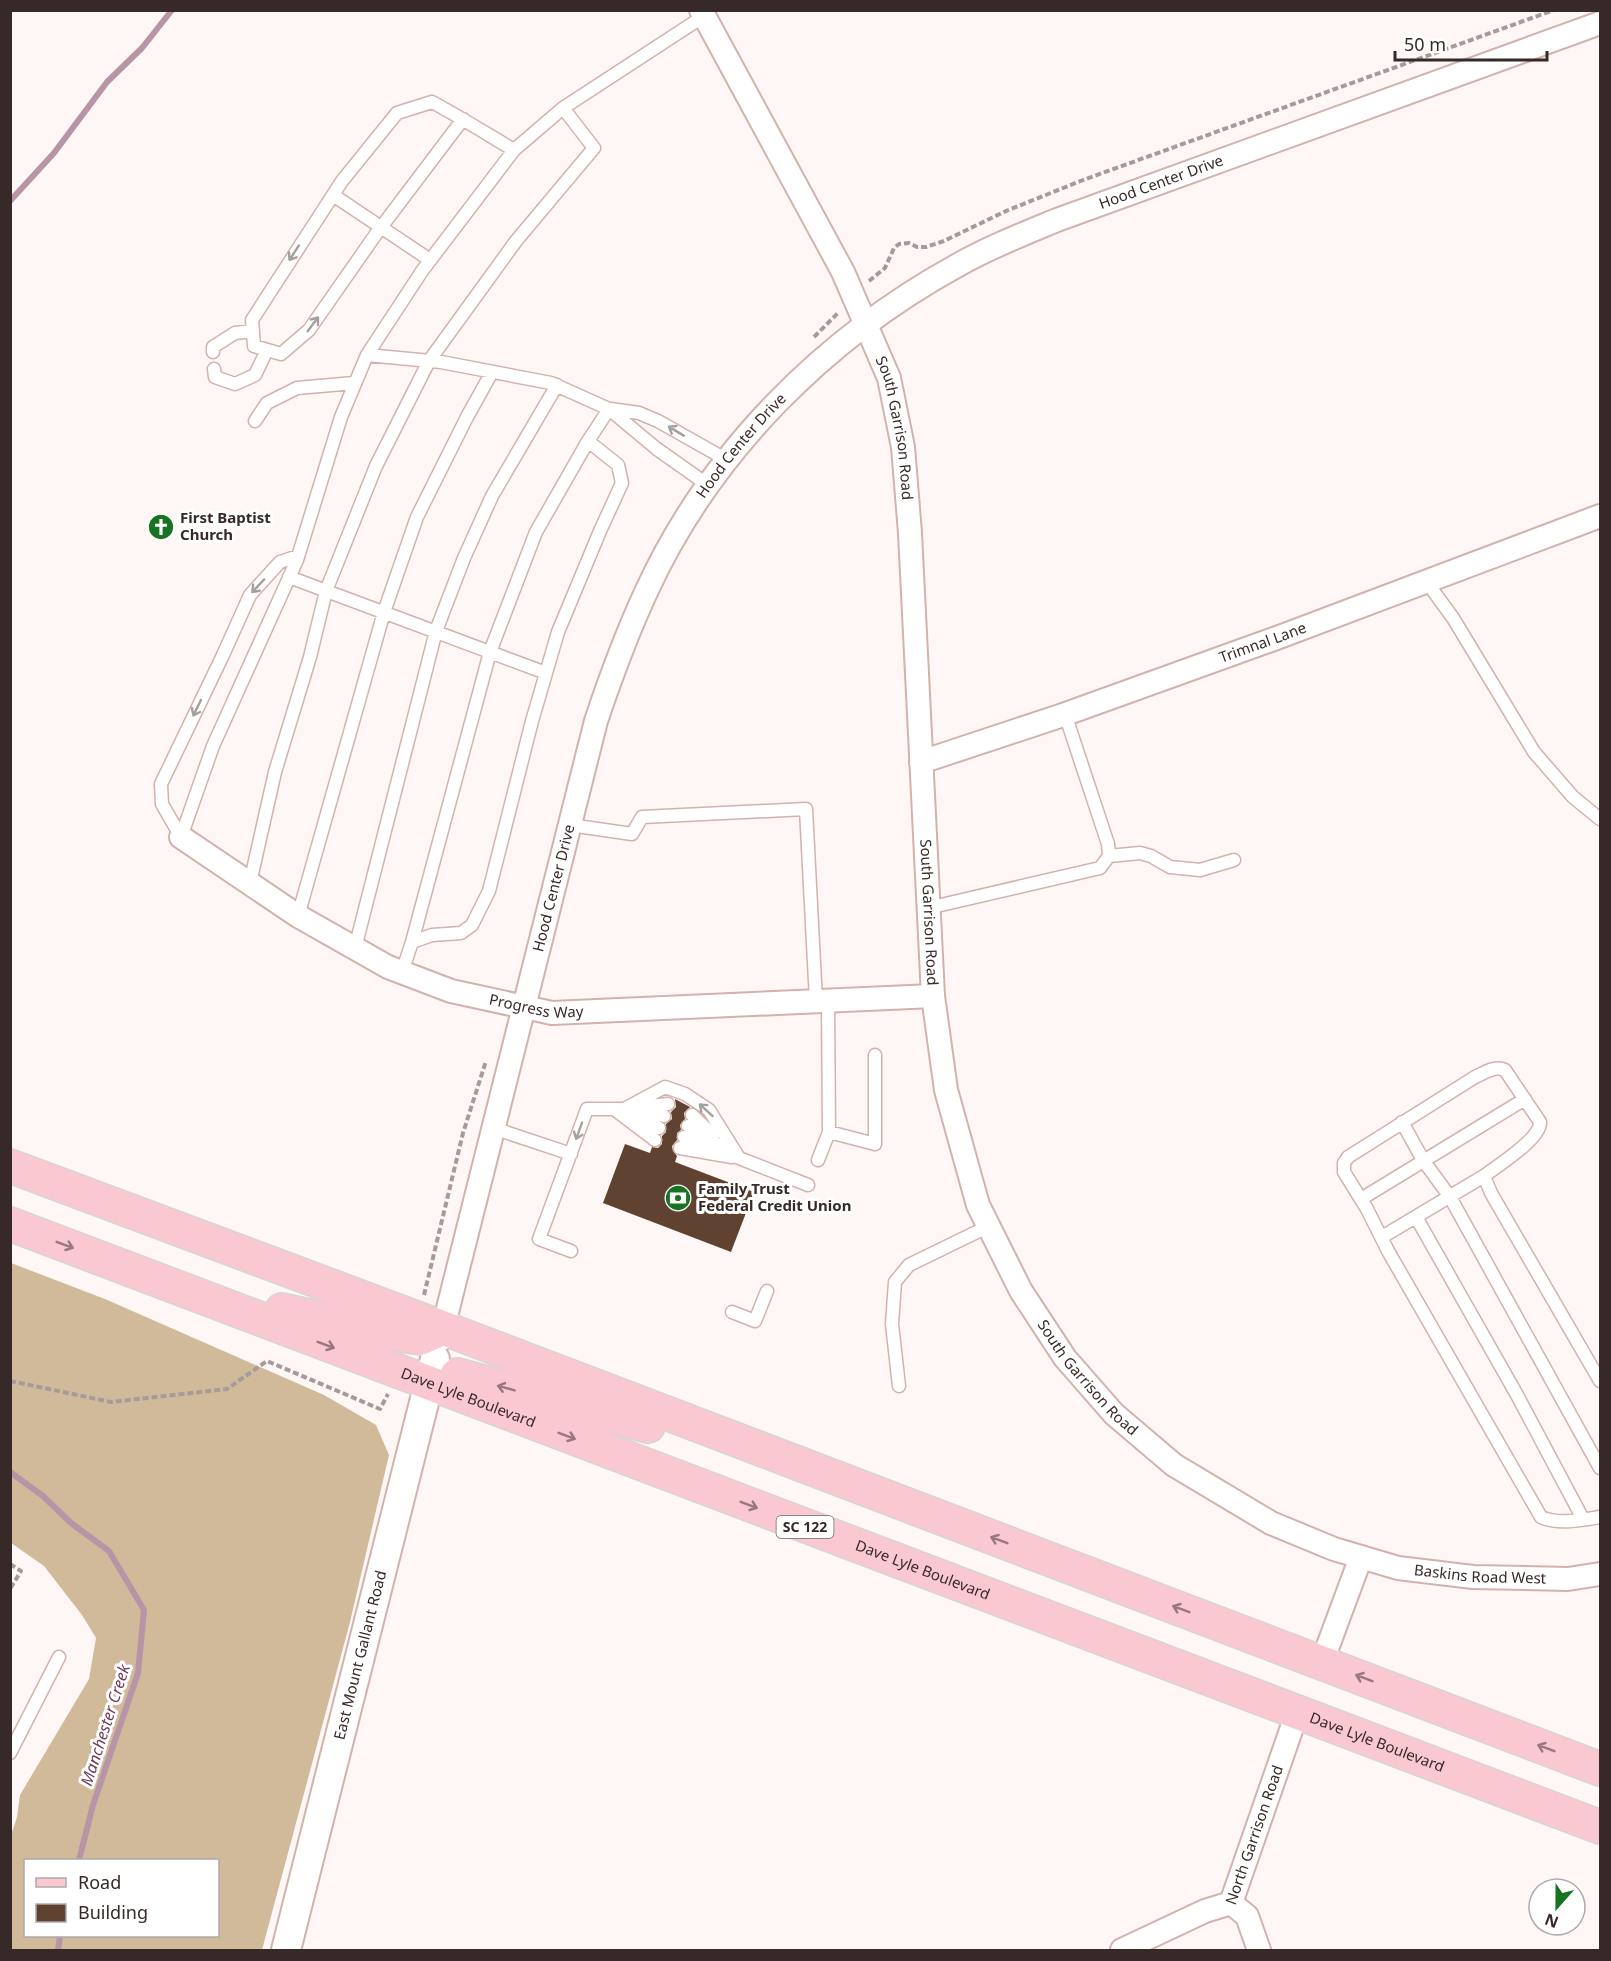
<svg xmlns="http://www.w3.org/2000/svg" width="1611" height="1961" font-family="'Noto Sans',sans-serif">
	<rect width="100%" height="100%" fill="#fff7f6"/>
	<path fill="#d0ba9a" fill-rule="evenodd" d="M11,1263L105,1299L324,1395L376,1425L389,1455L350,1622L262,1950H11V1835L17,1817L20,1795L89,1679L96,1638L82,1615L44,1566L11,1543ZM26,1860H218V1936H26Z"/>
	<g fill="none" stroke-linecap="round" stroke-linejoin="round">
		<path stroke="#b894a7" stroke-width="6" d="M10,201L54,153L107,82L142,48L172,10
			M10,1472L43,1496L71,1523L109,1551L144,1610L138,1673L93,1805L79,1860
			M58,1950L60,1936"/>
	</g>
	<path fill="#5f4230" d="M675,1099L690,1107L684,1113L685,1119L680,1125L681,1130L677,1133V1140L672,1146L673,1151L677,1156L675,1162L754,1192L731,1252L603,1203L625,1144L650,1153L652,1147L658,1148L662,1144V1136L666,1132V1124L672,1119L671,1112L676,1107Z"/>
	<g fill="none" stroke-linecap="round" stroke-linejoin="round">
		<g stroke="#d4b2ac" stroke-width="15">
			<path id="service" d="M463,119L376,234L309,330L281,354L254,346L252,320L342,181L397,113L432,102C460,117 487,134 514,150L563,108L704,16
				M333,195L430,260
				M213,352V347L235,333L253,331
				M367,355L441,362L551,383L609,409L657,449L708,485
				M214,369L215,377L235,384L255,375L267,350
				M610,409L639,413L658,421L727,460
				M255,421L267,403L297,388L354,383
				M289,577L546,673
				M1426,581L1453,618L1534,752L1573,797L1600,819
				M570,825L632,834L642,817L806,809L816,1001
				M181,837L213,746L297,560L341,417L367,355L422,271L514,150
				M181,837L162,804L161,784L223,655L250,595L280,562L298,556
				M1109,856L1140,853L1151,856L1170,867L1200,870L1234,860
				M250,883L275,772L310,657L326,591L376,466L429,361L516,241L594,148L563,108
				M928,908L1100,868L1109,856L1108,844L1065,714
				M298,916L384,612L417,517L467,417L492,372
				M412,942L490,652L536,532L588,441
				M355,948L436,631L464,558L492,496L557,385
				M402,972L412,942L432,935L461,933L472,925L489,891L532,721L558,632L600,531L622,483L618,465L588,441L609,409
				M641,1107L668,1104
				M626,1108L665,1087L685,1094L709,1110L739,1158
				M614,1109L655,1140
				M632,1112L659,1128
				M692,1115L713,1135
				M1402,1122L1423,1160L1450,1197L1600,1468
				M688,1126L739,1158L808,1185
				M493,1128L571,1154
				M829,1132L875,1144V1055
				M684,1137L712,1148
				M680,1148L732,1157
				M818,1160L829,1132L828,1001
				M1361,1199L1525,1099
				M1416,1217L1517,1395L1583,1519
				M1382,1237L1484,1176
				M571,1251L539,1239L587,1109H637L664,1116
				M732,1312L755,1321L767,1291
				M1600,1381L1491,1193L1484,1176C1498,1165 1541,1139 1540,1122L1505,1070C1495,1065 1484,1073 1475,1077L1348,1157L1344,1163V1172L1367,1209L1388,1251L1541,1517C1558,1525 1582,1520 1600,1517
				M899,1386L892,1324L895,1282L909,1265L989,1226
				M10,1753L59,1657"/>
		</g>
		<g stroke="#d4b2ac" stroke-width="26">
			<g id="minor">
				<path id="s1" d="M701,10L843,272L889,378L903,447L910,533L933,996L946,1090L978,1205L1021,1291L1065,1358L1114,1414L1174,1465L1271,1523L1334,1549L1398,1568L1473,1577L1568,1579L1600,1574"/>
				<path id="s2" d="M921,762L1060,716L1282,636L1600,516"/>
				<path id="s3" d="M181,837L298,916L388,967L451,991L552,1013L933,996"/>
				<path id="s4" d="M440,1340L596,721C611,676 627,633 647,590C711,451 825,338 958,265C990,247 1023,234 1057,220L1600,23"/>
				<path d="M1322,1662L1361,1557"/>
				<path id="s5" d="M1231,1903L1297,1713"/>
				<path d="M1231,1903L1247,1916L1259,1950"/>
				<path d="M1122,1950L1205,1911L1231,1903"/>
			</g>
		</g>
		<g stroke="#d4b2ac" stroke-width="32">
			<g id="tertiary">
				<path id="s6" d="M286,1950L435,1359"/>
			</g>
		</g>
		<g stroke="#d7d4d4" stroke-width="36">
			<g id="primary">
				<path d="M10,1166L443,1328L1600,1769"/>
				<path id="s7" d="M10,1224L1600,1827"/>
				<path d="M282,1310L388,1333L421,1338L439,1330"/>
				<path d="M457,1375L648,1426"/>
			</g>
		</g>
		<path stroke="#a69b9a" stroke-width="4" stroke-dasharray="6 3" stroke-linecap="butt" d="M869,281L885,268L894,248L899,244L909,243L917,247H926L944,241L1006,211L1083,180L1554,10
			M814,337L839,312
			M424,1295L463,1133L486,1061
			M10,1381L111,1402L227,1389L267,1361L380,1409L388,1394
			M10,1564L21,1571L10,1589"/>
		<use href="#service" stroke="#fff" stroke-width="12"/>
		<use href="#minor" stroke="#fff" stroke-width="22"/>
		<use href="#tertiary" stroke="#fff" stroke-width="28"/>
		<use href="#primary" stroke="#fac8d1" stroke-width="33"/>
	</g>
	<defs><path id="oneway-shaft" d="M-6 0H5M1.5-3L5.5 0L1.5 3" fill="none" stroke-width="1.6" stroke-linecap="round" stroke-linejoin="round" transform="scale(1.5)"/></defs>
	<g stroke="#a59f9e">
		<use href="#oneway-shaft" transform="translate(294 253) rotate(123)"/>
		<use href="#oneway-shaft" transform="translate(313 324) rotate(-53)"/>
		<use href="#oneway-shaft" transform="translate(676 431) rotate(-149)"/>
		<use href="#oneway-shaft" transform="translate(258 586) rotate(133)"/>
		<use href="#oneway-shaft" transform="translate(197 708) rotate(116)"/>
		<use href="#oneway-shaft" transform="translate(706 1110) rotate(-138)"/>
		<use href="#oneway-shaft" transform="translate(579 1131) rotate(110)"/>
	</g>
	<g stroke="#98787c">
		<use href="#oneway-shaft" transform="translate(65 1245) rotate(21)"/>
		<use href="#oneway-shaft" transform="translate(326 1345) rotate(21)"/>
		<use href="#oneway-shaft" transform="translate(506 1388) rotate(-165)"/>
		<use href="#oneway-shaft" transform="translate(567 1436) rotate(21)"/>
		<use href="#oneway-shaft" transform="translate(749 1505) rotate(21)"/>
		<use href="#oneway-shaft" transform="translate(999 1540) rotate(-159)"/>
		<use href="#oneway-shaft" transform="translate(1181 1609) rotate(-159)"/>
		<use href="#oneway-shaft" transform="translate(1364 1678) rotate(-159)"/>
		<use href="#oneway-shaft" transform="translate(1546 1748) rotate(-159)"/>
	</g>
	<defs>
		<g id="church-disc" transform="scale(1.35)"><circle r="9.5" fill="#167322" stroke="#fff"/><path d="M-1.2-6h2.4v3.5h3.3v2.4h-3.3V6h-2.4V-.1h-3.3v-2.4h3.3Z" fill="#fff"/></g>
		<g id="bank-disc" transform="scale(1.35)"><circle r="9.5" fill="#167322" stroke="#fff"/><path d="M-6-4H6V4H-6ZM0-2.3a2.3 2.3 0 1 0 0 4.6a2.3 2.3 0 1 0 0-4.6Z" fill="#fff"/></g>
	</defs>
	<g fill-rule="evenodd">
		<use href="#church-disc" x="161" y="527"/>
		<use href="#bank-disc" x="678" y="1198"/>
	</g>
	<g text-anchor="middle" stroke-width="6" stroke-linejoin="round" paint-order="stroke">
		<rect fill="#fff" stroke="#736968" stroke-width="1.5" x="776.5" y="1516" width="57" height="22" rx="4.5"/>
		<g font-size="14" font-weight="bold" fill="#372927">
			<text x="805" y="1532">SC 122</text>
		</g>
		<g font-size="15" fill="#372927" stroke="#fff">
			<text dy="5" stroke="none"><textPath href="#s4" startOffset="1456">Hood Center Drive</textPath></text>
			<text dy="5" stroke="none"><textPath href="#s1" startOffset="464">South Garrison Road</textPath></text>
			<text dy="5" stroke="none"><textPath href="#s4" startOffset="952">Hood Center Drive</textPath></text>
			<text dy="5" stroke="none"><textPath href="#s2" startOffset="362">Trimnal Lane</textPath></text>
			<text dy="5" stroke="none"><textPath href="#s4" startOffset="466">Hood Center Drive</textPath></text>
			<text dy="5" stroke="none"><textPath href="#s1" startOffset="950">South Garrison Road</textPath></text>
			<text dy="5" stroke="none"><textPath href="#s3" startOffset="399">Progress Way</textPath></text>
			<text dy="5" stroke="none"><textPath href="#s1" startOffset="1454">South Garrison Road</textPath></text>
			<text dy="5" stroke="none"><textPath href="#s7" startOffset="490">Dave Lyle Boulevard</textPath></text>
			<text dy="5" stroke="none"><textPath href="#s7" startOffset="976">Dave Lyle Boulevard</textPath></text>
			<text dy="5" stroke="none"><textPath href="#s1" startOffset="1908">Baskins Road West</textPath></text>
			<text dy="5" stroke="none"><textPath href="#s6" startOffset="304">East Mount Gallant Road</textPath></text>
			<text dy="5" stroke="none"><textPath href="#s7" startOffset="1462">Dave Lyle Boulevard</textPath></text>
			<text dy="5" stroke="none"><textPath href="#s5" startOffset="72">North Garrison Road</textPath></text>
		</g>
		<g font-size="15" font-weight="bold" fill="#372927" stroke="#fff" text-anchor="start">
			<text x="180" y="523">First Baptist<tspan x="180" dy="17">Church</tspan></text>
			<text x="698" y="1194">Family Trust<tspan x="698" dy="17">Federal Credit Union</tspan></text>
		</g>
		<g font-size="16" font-style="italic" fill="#6e3c59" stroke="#fff">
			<text transform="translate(105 1725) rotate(-72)" y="6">Manchester Creek</text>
		</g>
	</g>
	<rect width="1611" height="1961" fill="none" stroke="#372927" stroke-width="24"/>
	<rect x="24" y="1859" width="195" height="78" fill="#ffffff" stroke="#afa9a9" stroke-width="1.5"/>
	<rect x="36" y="1878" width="30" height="9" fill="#fac8d1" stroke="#afa9a9" stroke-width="1.5"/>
	<text x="78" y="1889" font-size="18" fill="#372927">Road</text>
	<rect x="36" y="1904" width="30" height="18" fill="#5f4230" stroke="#afa9a9" stroke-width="1.5"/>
	<text x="78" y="1919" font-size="18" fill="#372927">Building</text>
	<g transform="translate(1557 1907) rotate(201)"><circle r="28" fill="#ffffff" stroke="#afa9a9" stroke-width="1.5"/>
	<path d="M0-4.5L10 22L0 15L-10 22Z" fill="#167322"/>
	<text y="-9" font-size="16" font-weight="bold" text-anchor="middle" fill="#372927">N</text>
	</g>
	<path d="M1395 51v9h152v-9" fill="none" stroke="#372927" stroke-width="3"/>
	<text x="1404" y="51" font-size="18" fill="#372927" stroke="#ffffff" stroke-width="4.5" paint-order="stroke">50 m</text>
</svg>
